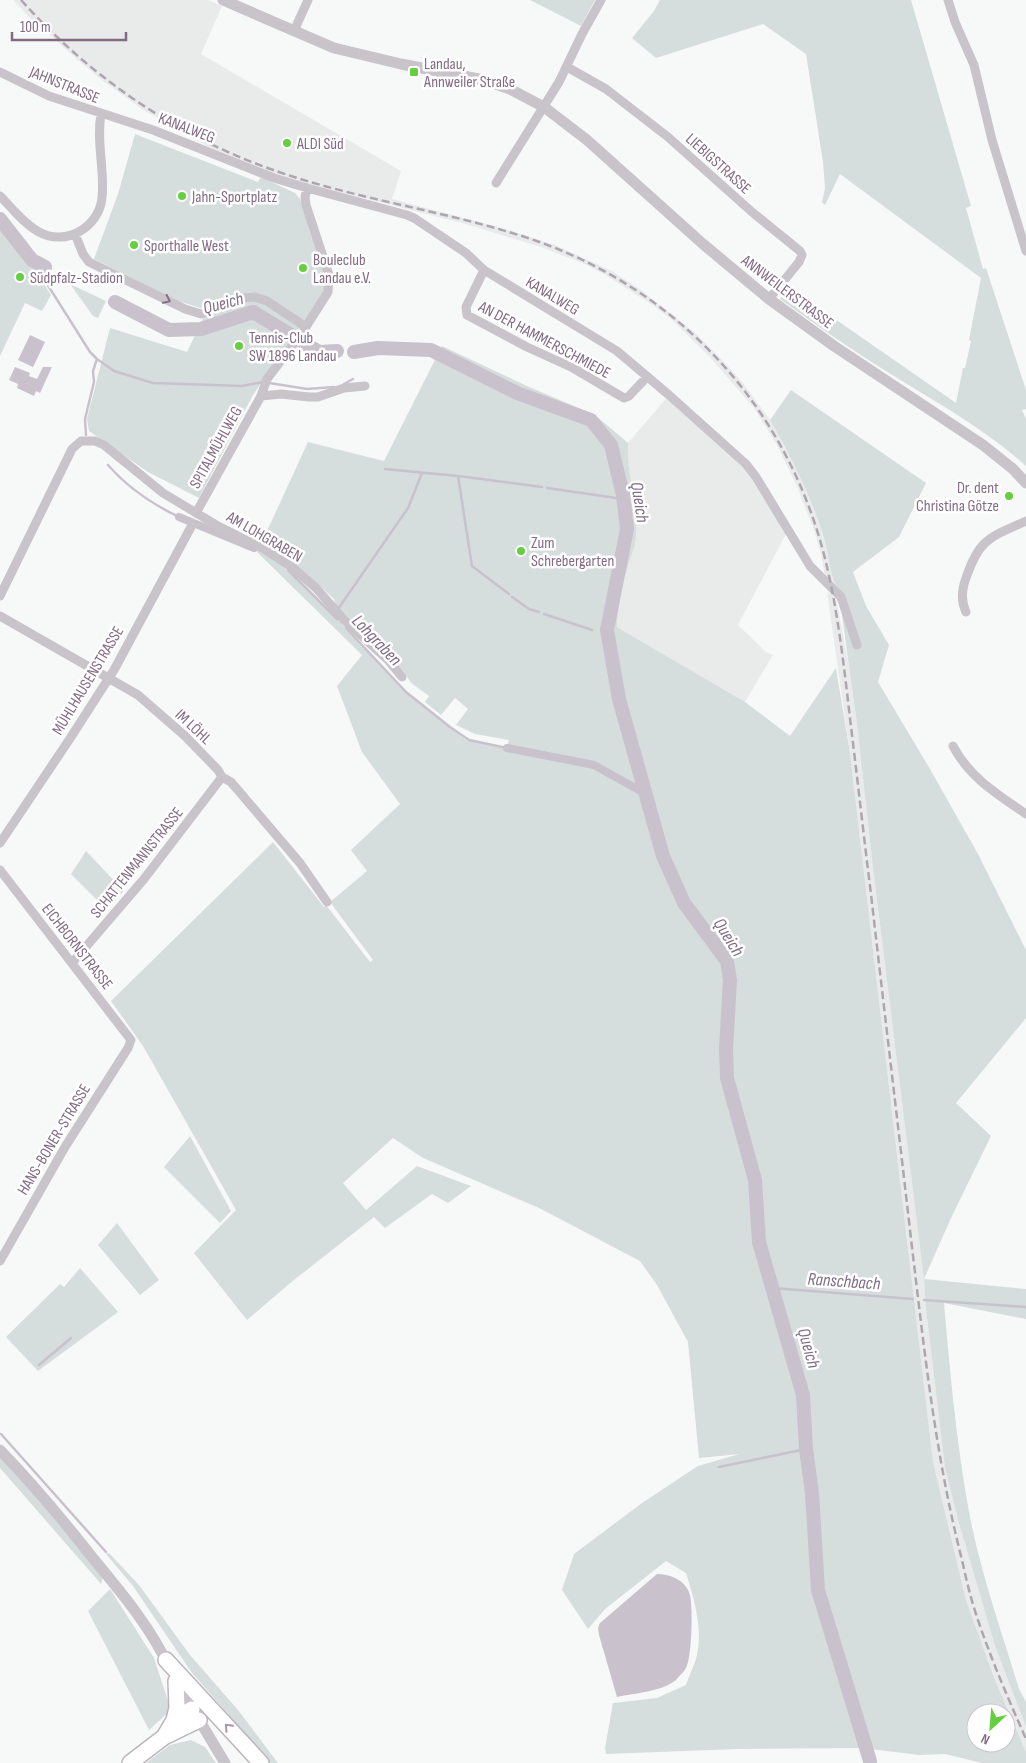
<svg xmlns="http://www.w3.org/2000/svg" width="1026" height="1763" font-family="'Sofia Sans Condensed',sans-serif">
	<rect width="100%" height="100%" fill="#f7f9f8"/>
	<path fill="#e9eaea" d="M13,0H208L222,6L201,54L401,171L392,199L495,226L555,245L612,271L641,290L694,332L722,360L743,383L770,420L797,470L811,502L823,535L835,586L825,577L821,554L814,530L796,484L777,445L754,408L709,356L670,318L651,304L604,274L580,262L541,247L462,223L304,183L271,172L207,146L145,111L99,78L63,47L48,32L45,34Z
		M669,395L739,458L788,530L738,625L766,652L773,655L745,702L617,627V612L624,579L635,544V514L627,459L628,443Z
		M827,592L836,598L849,667L857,724L873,868L924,1280L926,1309L945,1468L958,1520L995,1646L1026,1727V1752L995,1680L966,1600L933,1462L850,753Z"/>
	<path fill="#d6dddd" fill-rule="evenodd" d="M530,0H595L581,26Z
		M660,0H911L971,206L966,208L983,269L986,268L1026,390V409L1022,410L1026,419V466C983,427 930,399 881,368C846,346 813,323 780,299L789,287L956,403L963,368H965L971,341L969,340L981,278L840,174L825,205L822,202L825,188L823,162L806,54L763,24L656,58L632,38L654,11Z
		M135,134L258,182L261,177L295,193L300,199L322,258L328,281L323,294L253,395L199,498L148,472L89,431L87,419L110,328L187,352L207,310L175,300L94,259L118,194Z
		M0,223L29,260L51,295L42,311L25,303L0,356Z
		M70,284L106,301L98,318L93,316Z
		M442,346L527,386L595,415L628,443C626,477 640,510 635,544C633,552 629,561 627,570C621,589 617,607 617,627L745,702L790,736L836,668L850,753L933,1462L966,1600L995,1680L1026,1752V1763H982L945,1754L919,1755L862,1748L737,1749L606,1754L605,1748L613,1703L657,1698L686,1685C689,1676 693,1668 696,1659C704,1631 694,1599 686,1573L666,1561L605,1609L588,1629L562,1590L574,1554L642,1503L698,1466L739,1454L699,1458L688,1342L657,1285L640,1261L539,1208L423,1158L393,1138L343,1183L366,1210L417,1166L471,1186L448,1203L432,1194L385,1228L374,1217L289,1284L247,1320L194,1253L236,1210L143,1046L111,1001L273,842L324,907L326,905L370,962L373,960L330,902L367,871L351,850L400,804L362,752L337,686L362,655L257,552L258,549L280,564L305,587L364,647L402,688L427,710L466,740L506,749L509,740L475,734L456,725L468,709L455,698L441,715L425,702L429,696L411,683L404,672L338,612L334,599L317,583L261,544L308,442L384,461ZM976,1713H1006V1743H976Z
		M791,390L926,483L899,537L853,572L866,606L889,645L878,682L930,769L978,854L1026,950V1018L956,1103L991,1136L951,1218L924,1279L1026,1289V1319L944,1303C950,1371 956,1439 968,1506C979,1569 1001,1629 1019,1689L1026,1702V1727L995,1646L958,1520L945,1468L926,1309L924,1280L873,868L857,724L839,594C830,577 829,554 823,535C810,494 791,457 770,420Z
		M86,851L124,891L107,910L71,874Z
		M190,1136L231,1211L220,1223L164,1167Z
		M117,1223L159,1280L140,1295L98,1245Z
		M80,1268L118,1312L38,1371L6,1337L60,1284L64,1287Z
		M0,1455L103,1576L101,1584L0,1468Z
		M109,1553L139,1585L190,1655L238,1710L278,1763H265L227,1720L229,1715L192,1673L133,1586L106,1554Z
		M110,1589L154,1658L171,1710L149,1730L88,1611Z
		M191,1740L205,1747L216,1763H146L170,1745Z"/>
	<path fill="#c9c2cc" d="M30,335L45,342L33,367L18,360Z
		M15,367L30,373L29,376L37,379L43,367H52L40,393L36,391L34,396L17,388L18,384L9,380Z
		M657,1574C670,1574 686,1580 690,1595C693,1607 692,1657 686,1668C684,1672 679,1676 676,1680C661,1692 635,1693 617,1697L599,1635L598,1628L600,1623Z"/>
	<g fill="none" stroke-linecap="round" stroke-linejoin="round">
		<path stroke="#c9c2cc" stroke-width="2.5" d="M32,260L90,352L97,359L114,371L153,383L242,386L263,382L307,389L334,387
			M344,384L353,379
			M86,435L85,419L94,382L93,371L97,359
			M108,465C128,488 152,504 179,517
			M385,469L458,476L472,566L509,594
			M458,476L542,487
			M547,488L623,499
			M288,570L337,619
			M512,597L529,609L539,612
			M338,609L408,508L422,473
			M544,614L592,630
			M346,628L406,692L450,727L469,740L507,748
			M773,1288L913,1299
			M924,1300L1026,1307
			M39,1365L71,1338
			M1,1434L106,1552
			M719,1467L806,1449
			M870,1761L871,1763"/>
		<path stroke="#c9c2cc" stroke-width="8" d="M179,517L254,548
			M507,748L594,765L646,794"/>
		<path stroke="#c9c2cc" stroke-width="14" d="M0,219L32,260L45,267
			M115,302L169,330L201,329L253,312L319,352L337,351
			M354,352L378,348L431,350L517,393L591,420L611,445L623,495L627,529L607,630L619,699L663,856L684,903L727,961L730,980L726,1049L727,1078L755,1180L759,1242L803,1395L806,1449L812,1493L818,1590L870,1761"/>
		<g stroke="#bcb6bc" stroke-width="18">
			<path id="trunk" d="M166,1660L261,1763
				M174,1720L177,1708L176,1681
				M164,1737L174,1720L192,1709
				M130,1763L164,1737L199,1720"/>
		</g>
		<path stroke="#c9c3ca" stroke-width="9" d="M948,0L955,22L974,65L992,140L1026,251
			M294,31L308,0
			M567,67L606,89L668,137L752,212L800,251L802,255L799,262L769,299
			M0,72L49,96L153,130L274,178L307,188L407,215L414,218L466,253L484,270L617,351L669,395L746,464L756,477L810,566L841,597L857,645
			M496,183L559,82L582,34L601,0
			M0,196C12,208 24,224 39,232C66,247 99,227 102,198C105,170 96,142 101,114
			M75,234L83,254L89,262L185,309L201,314L243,298L255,297L267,301L306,327
			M484,270L466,307L467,315L527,347L573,368L624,398L629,396L647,377
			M261,396L281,394L309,397H318L344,388L365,386
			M196,513L261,396L267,379L302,333L328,292L329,275L306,205L305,197L307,188
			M0,596L72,449L81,441H95L104,445L163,493L218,526L264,549L293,568L316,588L344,620L388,660L402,677
			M966,612C960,600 962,589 966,578C979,539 990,537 1026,521
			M0,616L138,695L185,736L218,770L222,777L231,782L237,789L300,863L327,902
			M953,746C969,777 997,794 1026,814
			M0,843L71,737L114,670L191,527
			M0,870L131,1040L128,1048L65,1147L0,1261
			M72,963L144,879L222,777"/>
		<path stroke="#c9c3ca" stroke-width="11" d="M223,0L334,48L401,64L484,80L510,89L544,107L587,140L703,244L769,299L834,346L983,445L1013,469L1026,483
			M0,1450C33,1484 63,1520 92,1557C120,1591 150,1626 169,1667
			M177,1683L225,1763"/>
		<use href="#trunk" stroke="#fff" stroke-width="15"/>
		<path stroke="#aea5af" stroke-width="2.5" stroke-dasharray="8 4" stroke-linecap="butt" d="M21,0C91,78 179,138 279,172C360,200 446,211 528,238C603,263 670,306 723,365C768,415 801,475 820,540C837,598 844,667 851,727C858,783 864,839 871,894C884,1009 898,1124 911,1239C924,1347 935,1455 962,1560C966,1578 970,1596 976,1614C990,1657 1008,1698 1026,1739"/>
	</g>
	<defs><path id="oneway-chevron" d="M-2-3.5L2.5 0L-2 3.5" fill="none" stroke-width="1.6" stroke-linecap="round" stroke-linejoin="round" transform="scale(1.25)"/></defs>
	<use stroke="#866f88" href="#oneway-chevron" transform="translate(167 300) rotate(26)"/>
	<use stroke="#a897a9" href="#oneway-chevron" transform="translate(228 1727) rotate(-133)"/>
	<g fill="#65cf41" stroke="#fff" stroke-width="2">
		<rect x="409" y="67" width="10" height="10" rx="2.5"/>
		<circle cx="287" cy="143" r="5"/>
		<circle cx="182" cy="196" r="5"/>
		<circle cx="134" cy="245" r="5"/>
		<circle cx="303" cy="268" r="5"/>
		<circle cx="20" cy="277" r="5"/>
		<circle cx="239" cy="346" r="5"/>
		<circle cx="1009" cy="496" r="5"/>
		<circle cx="521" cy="551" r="5"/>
	</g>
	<g text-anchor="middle" stroke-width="5" stroke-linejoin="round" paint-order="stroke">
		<g font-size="16" fill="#836b84" stroke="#fff" text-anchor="start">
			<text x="424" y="69">Landau,<tspan x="424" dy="18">Annweiler Straße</tspan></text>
			<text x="297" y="149">ALDI Süd</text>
			<text x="192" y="202">Jahn-Sportplatz</text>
			<text x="144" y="251">Sporthalle West</text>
			<text x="313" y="265">Bouleclub<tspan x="313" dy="18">Landau e.V.</tspan></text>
			<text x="30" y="283">Südpfalz-Stadion</text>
			<text x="249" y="343">Tennis-Club<tspan x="249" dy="18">SW 1896 Landau</tspan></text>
			<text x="999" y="493" text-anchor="end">Dr. dent<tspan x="999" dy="18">Christina Götze</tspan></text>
			<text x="531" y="548">Zum<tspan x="531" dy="18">Schrebergarten</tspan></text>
		</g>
		<g font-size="16" fill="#836b84" stroke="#fff">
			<text transform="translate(65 84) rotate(22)" y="6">JAHNSTRASSE</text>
			<text transform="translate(187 127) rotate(21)" y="6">KANALWEG</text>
			<text transform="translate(719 163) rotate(42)" y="6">LIEBIGSTRASSE</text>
			<text transform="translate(788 291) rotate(37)" y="6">ANNWEILERSTRASSE</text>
			<text transform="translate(553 295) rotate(31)" y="6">KANALWEG</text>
			<text transform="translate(545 339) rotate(28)" y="6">AN DER HAMMERSCHMIEDE</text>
			<text transform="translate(215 447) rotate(-61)" y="6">SPITALMÜHLWEG</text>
			<text transform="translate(265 536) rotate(30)" y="6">AM LOHGRABEN</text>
			<text transform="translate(87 680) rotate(-59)" y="6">MÜHLHAUSENSTRASSE</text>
			<text transform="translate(194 726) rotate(43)" y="6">IM LÖHL</text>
			<text transform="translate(136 862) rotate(-51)" y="6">SCHATTENMANNSTRASSE</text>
			<text transform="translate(78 946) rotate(52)" y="6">EICHBORNSTRASSE</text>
			<text transform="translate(53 1139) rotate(-59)" y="6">HANS-BONER-STRASSE</text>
		</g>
		<g font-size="18" font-style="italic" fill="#806d86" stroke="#fff">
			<text transform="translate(223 303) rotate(-15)" y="6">Queich</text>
			<text transform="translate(640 502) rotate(81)" y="6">Queich</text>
			<text transform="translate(377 640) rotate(46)" y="6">Lohgraben</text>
			<text transform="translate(729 937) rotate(58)" y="6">Queich</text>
			<text transform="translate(844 1281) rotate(4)" y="6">Ranschbach</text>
			<text transform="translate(809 1348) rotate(74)" y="6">Queich</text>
		</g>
	</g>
	<g transform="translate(991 1728) rotate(206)"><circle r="24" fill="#ffffff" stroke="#cdc4ce"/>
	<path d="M0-4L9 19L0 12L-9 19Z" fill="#65cf41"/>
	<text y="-8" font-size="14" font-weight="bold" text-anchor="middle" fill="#836b84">N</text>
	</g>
	<path d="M12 32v8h114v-8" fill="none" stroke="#836b84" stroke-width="2.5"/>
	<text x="20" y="32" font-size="15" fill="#836b84" stroke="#ffffff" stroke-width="4" paint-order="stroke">100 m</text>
</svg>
